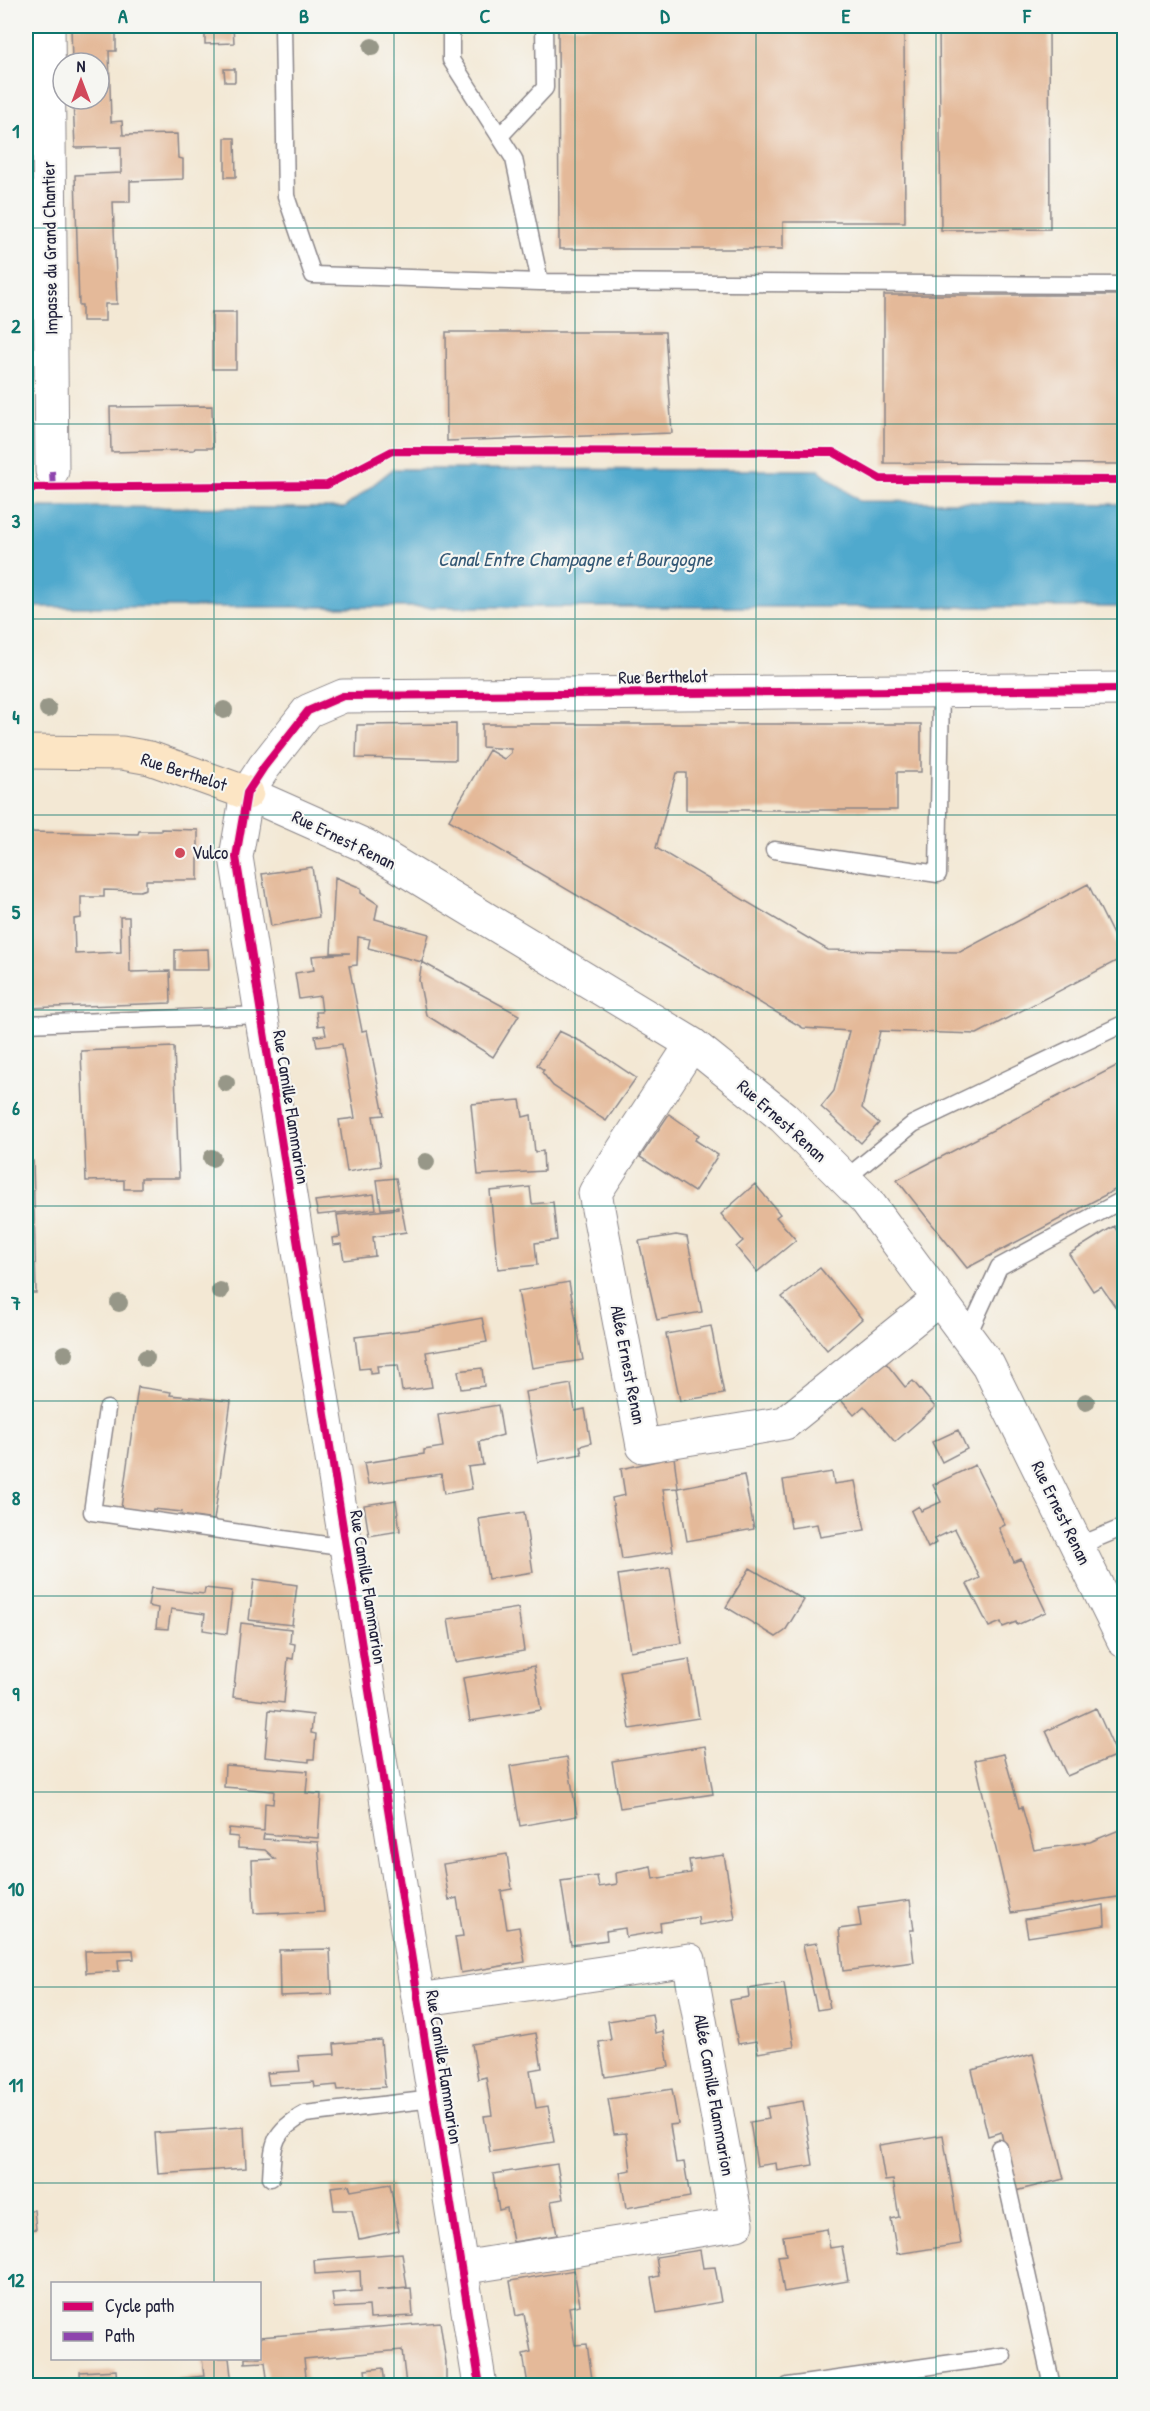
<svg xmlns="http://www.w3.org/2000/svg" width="1150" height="2411" font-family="'Patrick Hand',sans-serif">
	<rect width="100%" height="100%" fill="#f6f6f2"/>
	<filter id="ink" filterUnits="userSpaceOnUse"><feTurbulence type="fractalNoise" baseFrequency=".0167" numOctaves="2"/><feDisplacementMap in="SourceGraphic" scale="12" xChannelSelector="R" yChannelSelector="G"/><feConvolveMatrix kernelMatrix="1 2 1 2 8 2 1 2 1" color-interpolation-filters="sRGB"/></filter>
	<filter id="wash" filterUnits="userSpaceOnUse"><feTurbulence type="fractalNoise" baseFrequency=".008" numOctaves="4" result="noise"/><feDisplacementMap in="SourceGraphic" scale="24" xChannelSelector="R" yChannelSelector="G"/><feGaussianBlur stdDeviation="1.35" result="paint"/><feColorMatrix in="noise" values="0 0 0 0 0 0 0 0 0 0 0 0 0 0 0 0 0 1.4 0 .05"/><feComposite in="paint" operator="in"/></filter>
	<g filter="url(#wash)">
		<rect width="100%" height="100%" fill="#f3e8d4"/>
		<path fill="#50a9cd" stroke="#396684" stroke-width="1.5" d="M393,469L819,470L859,501L1124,504V607H26V507L344,508Z"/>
		<g id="blocks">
			<path fill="#e4b999" d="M71,26H116V51H109L111,122L122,121L123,135L177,134L178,158L183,159V179L130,181V202H113L117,304H105V321H82V305H79L75,175L121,173V147L75,148L73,99H99V63H72Z
				M205,26H233L234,43L205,44Z
				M558,26H904L905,222H783V249H559Z
				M939,26H1049L1050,229L941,230Z
				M224,69H235V82H225Z
				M225,138H235L236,177H225Z
				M884,295H1124V464L884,463Z
				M212,312H236V369H212Z
				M446,332H665L672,433L447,441Z
				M212,406L213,448H195L194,450L111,452L110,407Z
				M456,724V760L356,758L357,725Z
				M482,724H921V772H897V810H686V773H676L656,848L828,950L960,952L1088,884L1124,957L977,1034L880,1031L862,1108L879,1123L861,1143L821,1107L834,1091L849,1031L803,1028L449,820L489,750L504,759L511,753V749L482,747Z
				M161,829L198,830V880H146V889L140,891L104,890V897H81V918L74,919L75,954L121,952L120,917H129L130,972L170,971L171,1003L26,1008V832L138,834L139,831H161Z
				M312,867L319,917L271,926L262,874Z
				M335,877L361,888V893L378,904L375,919L429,934L422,962L368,948L370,939L358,937L357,965L349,966L362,1031L367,1030L384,1115L373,1116L381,1166L347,1172L339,1120L355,1118L342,1044L317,1047L315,1036L326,1035L324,1025L318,1026L316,1012H322L320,996L299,999L295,973L314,970L312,956L350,953H331Z
				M208,949L209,970H175V950Z
				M422,962L519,1015L493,1057L426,1015L419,980Z
				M559,1031L584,1043L636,1078L606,1121L553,1086L542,1072L544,1070L537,1065Z
				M174,1047L179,1178H141V1189H124V1180L86,1181L81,1051Z
				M1124,1062V1185L967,1268L897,1180Z
				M520,1100L523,1117L531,1115L535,1152L543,1151L544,1171L478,1175L471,1104Z
				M669,1114L699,1135L695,1140L718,1155L694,1192L640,1157Z
				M33,1161L36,1293H26V1162Z
				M396,1178L406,1232L373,1237L375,1256L344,1260L341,1244L333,1245L332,1238L340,1237L337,1215L398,1209V1207L381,1209L377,1180Z
				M755,1184L780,1214L776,1217L796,1240L757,1272L736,1247L743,1241L721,1214Z
				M530,1187L532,1204L553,1202L557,1240L535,1243L537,1265L498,1269L490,1191Z
				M374,1194L376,1209L318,1215L315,1201Z
				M1114,1226L1124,1242V1313L1121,1315L1101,1286L1093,1291L1069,1254Z
				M676,1235L687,1237L702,1312L657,1320L639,1241Z
				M820,1268L862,1319L827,1350L782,1297Z
				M569,1282L583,1360L532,1368L518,1291Z
				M482,1318L487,1342L426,1352L432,1387L402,1391L398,1365L377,1366L378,1373L370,1374V1368L359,1369L355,1337L422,1329Z
				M711,1326L724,1394L680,1401L666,1334Z
				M886,1363L905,1387L913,1381L935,1407L895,1442L864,1406L854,1415L841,1400Z
				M482,1368L484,1386L461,1389L458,1371Z
				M571,1384L575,1411L585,1409L591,1443L580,1446L582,1454L538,1462L525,1392Z
				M138,1387L171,1392L170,1395L231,1401L214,1520L181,1515L182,1512L153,1509L152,1512L121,1508Z
				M498,1405L503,1435L479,1442L483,1465L468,1467L472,1489L444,1494L441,1474L368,1484L364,1463L424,1454V1450L443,1447L438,1415Z
				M958,1430L967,1449L942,1462L932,1442Z
				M674,1457L678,1488L663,1489L673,1551L622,1559L612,1498L625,1495L621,1469Z
				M975,1465L1005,1525L999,1528L1014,1562L1021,1559L1046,1612L1017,1625L1016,1622L1003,1627L1001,1622L989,1627L967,1584L980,1578L955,1529L934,1539L936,1543L928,1548L911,1511L919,1506L921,1511L941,1502L933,1485Z
				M832,1472L834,1484L855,1481L865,1530L820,1537L817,1524L791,1528L783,1480Z
				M744,1475L754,1529L687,1541L678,1488Z
				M396,1500L400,1531L369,1536L364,1505Z
				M524,1512L533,1572L488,1579L479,1519Z
				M670,1567L682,1643L630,1651L618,1575Z
				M750,1568L804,1600L785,1631L776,1637L726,1607Z
				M254,1579L297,1585L292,1625L249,1620Z
				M151,1588L204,1594L205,1588L232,1591L227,1634L203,1630L205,1614L171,1609L168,1629L156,1628L158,1608L148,1606Z
				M518,1608L524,1651L455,1662L448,1619Z
				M241,1623L291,1629L290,1643L295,1644L294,1652L293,1659L288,1658L284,1703L233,1697Z
				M689,1659L699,1718L630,1729L620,1671Z
				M534,1666L541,1710L470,1721L463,1678Z
				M1096,1708L1117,1755L1067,1776L1046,1731Z
				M269,1710L313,1715L311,1733L316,1734L314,1759H309V1762L265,1757Z
				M705,1746L713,1794L620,1808L612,1761Z
				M1004,1754L1019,1808L1022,1807L1034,1850L1090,1842L1124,1828V1896L1011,1913L975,1760Z
				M567,1757L577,1816L520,1826L510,1766Z
				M225,1765L308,1771L306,1793L321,1794L318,1838L264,1834L263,1839L318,1842L324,1912L279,1914V1912L254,1913L252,1860L275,1859L265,1850L238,1848V1837L228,1836L229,1828L264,1831L265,1803L273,1804L274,1791L224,1787Z
				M507,1854L512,1889L501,1891L507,1929L519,1927L525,1962L461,1973L455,1937L463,1936L457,1898L449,1900L443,1864Z
				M724,1855L735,1919L699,1925L698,1917L660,1923L661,1931L626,1937L625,1928L606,1931L607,1940L571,1945L561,1881L597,1876L599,1887L617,1884L616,1873L651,1866L653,1879L691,1873L689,1860Z
				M910,1900L914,1930H910L914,1962L843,1971L839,1929L861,1926L858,1907Z
				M1104,1905L1105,1925L1028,1937L1025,1919Z
				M817,1943L830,2008L817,2010L803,1945Z
				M330,1949L332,1994L280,1996L279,1950Z
				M133,1950L134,1959L118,1960L119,1971L86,1973L85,1951Z
				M784,1983L794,2047L758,2053L756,2041L738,2044L730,2000L749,1997L748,1989Z
				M652,2014L655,2033L663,2031L669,2067L605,2077L599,2042L611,2040L608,2021Z
				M536,2033L542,2068L530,2070L536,2108L548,2106L554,2142L490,2152L484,2116L492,2115L486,2077L478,2079L472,2044Z
				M381,2040L385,2087L338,2090L337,2085L315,2087L314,2082L269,2085L267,2073L300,2071L298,2056L335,2054L334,2044Z
				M1033,2054L1064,2179L1015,2191L1001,2132L988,2136L972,2070Z
				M672,2089L678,2124L670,2125L676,2163L684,2162L690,2197L626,2208L620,2172L631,2170L626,2133L614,2134L608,2099Z
				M803,2101L813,2165L777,2171L776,2163L757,2166L750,2122L769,2119L767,2107Z
				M244,2127L246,2168L158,2174L155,2133Z
				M943,2135L961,2244L897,2254L891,2219L899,2217L893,2180L885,2181L879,2145Z
				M557,2164L563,2199L551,2201L557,2235L513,2242L507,2208L499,2210L493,2174Z
				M390,2184L399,2231L359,2239L352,2210H334L331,2187L349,2185L351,2191Z
				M26,2210H34L36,2229L26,2230Z
				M827,2229L830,2248L842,2246L848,2281L784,2292L778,2256L786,2255L783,2236Z
				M700,2250L703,2268L715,2267L721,2302L657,2313L651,2278L659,2276L656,2257Z
				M402,2253L407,2287L377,2290L411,2288L413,2316L370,2318L369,2306L334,2308L332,2293L361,2291L360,2271L315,2274L314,2260Z
				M574,2270L580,2305L569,2307L575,2345L587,2344L592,2379L550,2385H528L523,2354L531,2352L524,2314L516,2316L510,2281Z
				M440,2322L446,2362V2385H406L402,2350L304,2359L307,2385H268L265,2362L245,2363V2358H260V2337Z
				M202,2358H229L232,2385H127L204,2376Z
				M383,2368L385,2385H367L365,2370Z
				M116,2370L117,2385H81L80,2372Z"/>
		</g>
	</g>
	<g filter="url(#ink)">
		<use href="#blocks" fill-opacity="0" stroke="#8a8588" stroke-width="1.5"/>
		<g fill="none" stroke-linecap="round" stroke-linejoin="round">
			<g stroke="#8a8588" stroke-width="19">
				<path id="lane" d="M283,26L286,196L313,275L540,282
					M451,26V60L514,159L540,282L1124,285
					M500,136L545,88L544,26
					M774,850L938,874L941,689
					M26,1024L261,1015
					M845,1179L913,1124L1123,1024L1124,1026
					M967,1337L999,1267L1124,1199
					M107,1409L92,1512L347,1548
					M1078,1546L1124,1527
					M999,2148L1052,2386
					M271,2178C273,2144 272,2132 305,2114L433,2099
					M788,2386L1003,2356"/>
			</g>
			<g stroke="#8a8588" stroke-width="35">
				<path id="street" d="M48,26L52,471
					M247,793L366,846L692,1044L783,1117L866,1200L988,1365L1124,1641
					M692,1044L595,1193L643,1446L785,1423L939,1299
					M419,2000L689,1960L737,2224L461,2268
					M480,2386L236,857L247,793L264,767L308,711L343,696L1124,689"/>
			</g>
			<g stroke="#8a8588" stroke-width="35">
				<path id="secondary" d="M26,752L122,753L150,758L247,793"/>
			</g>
			<use href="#lane" stroke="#fff" stroke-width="16"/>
			<use href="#street" stroke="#fff" stroke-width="33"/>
			<use href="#secondary" stroke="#fce5c4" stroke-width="33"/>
			<path stroke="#8e44ad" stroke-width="6" stroke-dasharray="12 6" stroke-linecap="butt" d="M52,471L53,489"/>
			<g stroke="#f6f6f2" stroke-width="11">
				<path id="cycleway" d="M26,488L327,485L392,451L833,452L880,479L1124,480
					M480,2386L236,857L247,793L264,767L308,711L343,696L1124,689"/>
			</g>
			<use href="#cycleway" stroke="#d6006c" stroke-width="8"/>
		</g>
		<g fill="#979788">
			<circle cx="372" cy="47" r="9"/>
			<circle cx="48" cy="709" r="9"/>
			<circle cx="224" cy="710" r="9"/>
			<circle cx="226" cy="1083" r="9"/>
			<circle cx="212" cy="1158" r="9"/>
			<circle cx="426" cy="1162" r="9"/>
			<circle cx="220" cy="1291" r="9"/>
			<circle cx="119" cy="1303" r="9"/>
			<circle cx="65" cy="1354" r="9"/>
			<circle cx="146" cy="1358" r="9"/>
			<circle cx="1086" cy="1402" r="9"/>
		</g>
	</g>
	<path fill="none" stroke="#0f766e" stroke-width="1.5" stroke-opacity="0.55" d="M214,26V2284M394,26V2386M575,26V2386M756,26V2386M936,26V2386M26,228H1124M26,424H1124M26,619H1124M26,815H1124M26,1010H1124M26,1206H1124M26,1401H1124M26,1596H1124M26,1792H1124M26,1987H1124M26,2183H1124M214,2358V2386"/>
	<circle fill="#d1495b" stroke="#f6f6f2" stroke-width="2" cx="180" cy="853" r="6"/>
	<g text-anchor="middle" stroke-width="4.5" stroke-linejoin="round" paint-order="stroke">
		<g font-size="18" fill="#22223b" stroke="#f6f6f2">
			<text transform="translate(50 248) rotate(-91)" y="6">Impasse du Grand Chantier</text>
			<text transform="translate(663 677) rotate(-1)" y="6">Rue Berthelot</text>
			<text transform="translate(184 772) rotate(18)" y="6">Rue Berthelot</text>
			<text transform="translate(344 840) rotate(26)" y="6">Rue Ernest Renan</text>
			<text transform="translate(291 1107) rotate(81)" y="6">Rue Camille Flammarion</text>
			<text transform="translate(782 1121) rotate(42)" y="6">Rue Ernest Renan</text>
			<text transform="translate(628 1365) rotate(79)" y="6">Allée Ernest Renan</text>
			<text transform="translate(1061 1513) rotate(64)" y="6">Rue Ernest Renan</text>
			<text transform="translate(368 1587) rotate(81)" y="6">Rue Camille Flammarion</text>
			<text transform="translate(444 2067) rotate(81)" y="6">Rue Camille Flammarion</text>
			<text transform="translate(714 2095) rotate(80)" y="6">Allée Camille Flammarion</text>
		</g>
		<g font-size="18" fill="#22223b" stroke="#f6f6f2" text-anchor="start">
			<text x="192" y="859">Vulco</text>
		</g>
		<g font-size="20" font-style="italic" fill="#345875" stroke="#f6f6f2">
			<text x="575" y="566">Canal Entre Champagne et Bourgogne</text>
		</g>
	</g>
	<rect width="1150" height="2411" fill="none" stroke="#f6f6f2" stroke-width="66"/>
	<rect x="51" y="2282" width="210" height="78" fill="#f6f6f2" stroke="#a1a1a9" stroke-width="1.5"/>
	<rect x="63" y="2302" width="30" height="9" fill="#d6006c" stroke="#a1a1a9" stroke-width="1.5"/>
	<text x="105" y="2312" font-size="18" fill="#22223b">Cycle path</text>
	<rect x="63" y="2332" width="30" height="9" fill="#8e44ad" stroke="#a1a1a9" stroke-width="1.5"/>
	<text x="105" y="2342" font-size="18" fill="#22223b">Path</text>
	<g transform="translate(81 81)"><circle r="28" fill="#f6f6f2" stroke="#a1a1a9" stroke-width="1.5"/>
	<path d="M0-4.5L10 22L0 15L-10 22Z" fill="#d1495b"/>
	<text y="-9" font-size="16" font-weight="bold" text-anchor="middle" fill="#22223b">N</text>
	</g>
	<rect x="33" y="33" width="1084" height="2345" fill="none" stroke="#0f766e" stroke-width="2"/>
	<g font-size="20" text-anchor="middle" font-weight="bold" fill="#0f766e">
		<text x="123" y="23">A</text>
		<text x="304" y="23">B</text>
		<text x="485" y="23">C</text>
		<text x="665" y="23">D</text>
		<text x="846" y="23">E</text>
		<text x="1027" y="23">F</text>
		<text x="16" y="138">1</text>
		<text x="16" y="333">2</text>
		<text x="16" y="528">3</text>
		<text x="16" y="724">4</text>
		<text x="16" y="919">5</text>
		<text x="16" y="1115">6</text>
		<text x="16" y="1310">7</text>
		<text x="16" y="1505">8</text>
		<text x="16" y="1701">9</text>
		<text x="16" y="1896">10</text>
		<text x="16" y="2092">11</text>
		<text x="16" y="2287">12</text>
	</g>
</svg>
